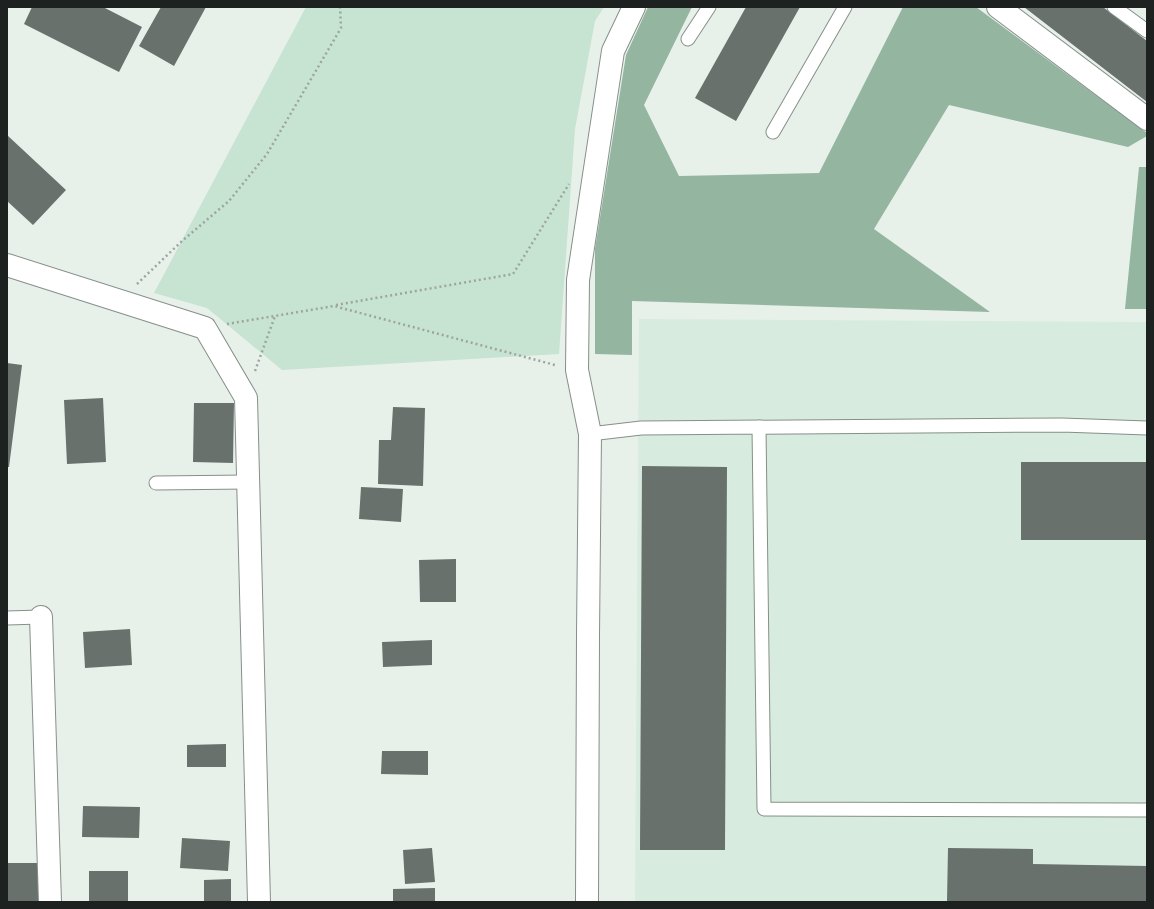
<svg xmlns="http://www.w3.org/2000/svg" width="1154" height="909" font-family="'Open Sans',sans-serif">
	<rect width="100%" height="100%" fill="#e7f1ea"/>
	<path fill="#d8ebdf" d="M639,319L1147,322V902H635Z"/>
	<path fill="#c7e3d1" d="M306,7H604L595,21L575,129L559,354L282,370L207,308L154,293Z"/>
	<path fill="#94b5a0" d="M648,7H692L644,105L679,176L819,173L903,7H976L1147,133V136L1128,147L949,105L874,229L990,312L632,301V355L595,354V249L626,55Z
		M1139,167H1147V309H1125Z"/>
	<path fill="#68716b" d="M32,7H103L142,27L119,72L24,24Z
		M161,7H206L174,66L139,46Z
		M746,7H800L736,121L695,98Z
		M1024,7H1103L1147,41V102Z
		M7,135L66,190L33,225L7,201Z
		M7,363L22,365L9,467H7Z
		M103,398L106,462L67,464L64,400Z
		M194,403H234L233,463L193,462Z
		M393,407L425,408L423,486L378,484L379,440H391Z
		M1021,462H1147V540H1021Z
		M642,466L727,467L725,850H640Z
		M361,487L403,489L401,522L359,519Z
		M456,559V602H420L419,560Z
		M130,629L132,665L85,668L83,632Z
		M432,640V665L383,667L382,642Z
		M226,744V767H187V745Z
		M382,751H428V775L381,774Z
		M83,806L140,807L139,838L82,837Z
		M182,838L230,841L228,871L180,868Z
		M432,848L435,882L405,884L403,850Z
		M948,848L1033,849V864L1147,866V902L947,901Z
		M7,863H38V902H7Z
		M89,871H128V902H89Z
		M231,879V902H204V880Z
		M435,888V902H393V889Z"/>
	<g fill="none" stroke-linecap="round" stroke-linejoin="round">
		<g stroke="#868f89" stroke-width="15">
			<path id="service" d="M1114,7L1147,31
				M688,39L709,7
				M773,132L845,7
				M759,427L764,809L1147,810
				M590,434L641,428L1062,425L1147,428
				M156,483L248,482
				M7,618L41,617"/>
		</g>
		<g stroke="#868f89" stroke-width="24">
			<path id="minor" d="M998,7L1147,119
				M7,265L205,328L246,398L259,902
				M41,617L50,902
				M587,902L588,635L590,434L577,370L578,280L613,51L634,7"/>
		</g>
		<path stroke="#9da5a0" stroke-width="2.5" stroke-dasharray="2 3" stroke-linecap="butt" d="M137,284L182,241L229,201L267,154L341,28L340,7
			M336,305L513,274L569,184
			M227,324L334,306L555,365
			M255,371L275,316"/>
		<use href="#service" stroke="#fff" stroke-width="13"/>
		<use href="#minor" stroke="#fff" stroke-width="22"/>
	</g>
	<rect width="1154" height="909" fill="none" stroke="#1d211f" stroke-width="16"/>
</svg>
